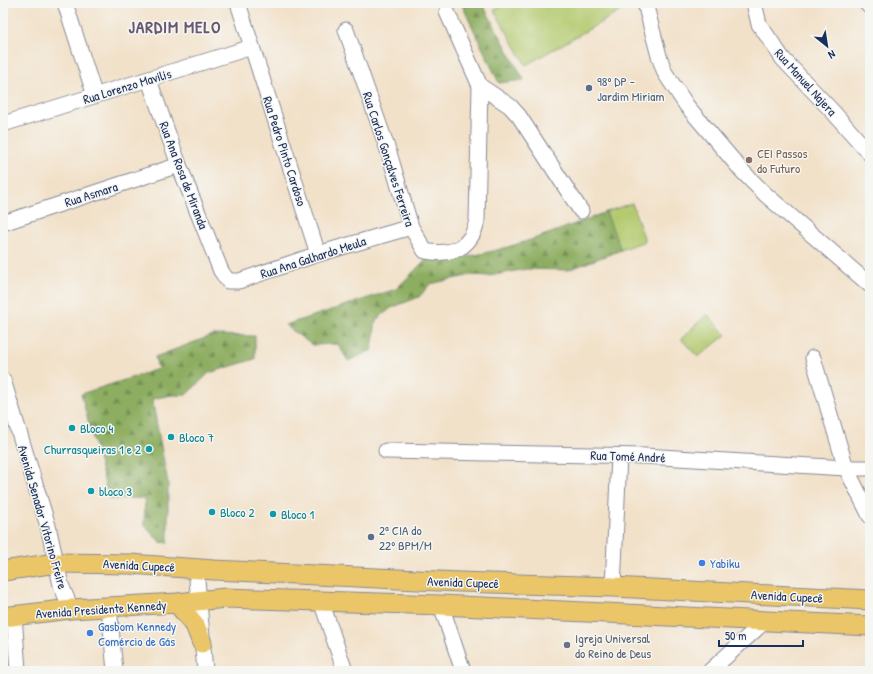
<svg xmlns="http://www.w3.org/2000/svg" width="873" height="674" font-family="'Patrick Hand',sans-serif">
	<defs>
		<pattern id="forest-firs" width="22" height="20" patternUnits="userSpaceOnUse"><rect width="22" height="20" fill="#8dad60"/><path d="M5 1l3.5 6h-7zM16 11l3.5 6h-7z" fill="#728d52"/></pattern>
	</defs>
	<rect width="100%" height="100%" fill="#f6f6f2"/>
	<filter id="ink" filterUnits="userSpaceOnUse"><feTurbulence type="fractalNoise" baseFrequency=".025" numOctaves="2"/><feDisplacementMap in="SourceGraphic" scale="8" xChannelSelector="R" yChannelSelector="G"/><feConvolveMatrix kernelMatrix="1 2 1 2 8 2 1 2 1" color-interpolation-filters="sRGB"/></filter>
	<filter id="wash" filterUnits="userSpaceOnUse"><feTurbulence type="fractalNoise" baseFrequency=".012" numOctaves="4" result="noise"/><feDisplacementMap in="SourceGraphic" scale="16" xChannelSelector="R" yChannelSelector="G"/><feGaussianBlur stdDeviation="0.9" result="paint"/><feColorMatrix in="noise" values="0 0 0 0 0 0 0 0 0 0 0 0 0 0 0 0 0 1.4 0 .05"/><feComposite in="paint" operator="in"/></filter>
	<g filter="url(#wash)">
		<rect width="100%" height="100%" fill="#f2e1c9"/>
		<path fill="url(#forest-firs)" stroke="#546e5f" d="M461,3H482L524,80L499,83Z
			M606,212L621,250L568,270L526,269L489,276L471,275L430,284L419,297L391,308L376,320L372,350L348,361L338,344L312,345L285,325L396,289L425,260C484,261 551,233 606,212Z
			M213,335L255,336V359L209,373L186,395H171L152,399L168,483V543L160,542L144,525L145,498L109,499L81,394L158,369L155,357Z"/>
		<path fill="#b2c96d" stroke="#667c66" d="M507,3H616L621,11L526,65L494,10Z
			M632,203L645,241L621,250L606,212Z
			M707,314L726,335L698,357L681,339Z"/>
	</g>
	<g filter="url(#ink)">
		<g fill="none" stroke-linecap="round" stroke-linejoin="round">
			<g stroke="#868894" stroke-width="17">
				<path id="minor" d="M65,3L95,96
					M238,3L318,254
					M645,3L659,56L665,73L687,106L743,172L765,194L870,285
					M754,3L759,24L783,59L834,113L870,154
					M866,3L870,7
					M447,12L480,86L510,106L519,116L581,211
					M346,30L389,153L411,227L425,251C452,256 472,248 477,220L480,86
					M149,80L179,165L221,271L228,281H239L318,254L411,227
					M3,124L252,47
					M3,223L179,165
					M813,358L846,468L870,516
					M3,380L48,526L61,585L71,609
					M386,451L644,456L846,468H870
					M196,568L205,671
					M613,587L619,456
					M321,601L345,671
					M441,605L463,671
					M109,607L115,671
					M14,615L18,671
					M710,671L764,622"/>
			</g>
			<g stroke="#868894" stroke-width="21">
				<path id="major" d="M3,571L56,563L130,564L214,570L459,582L613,587L870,600
					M177,603L195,625L202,643
					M3,617L71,609L177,603L226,598L441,605L870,626"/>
			</g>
			<use href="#minor" stroke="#fff" stroke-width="15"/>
			<use href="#major" stroke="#ebc669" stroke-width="19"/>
		</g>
	</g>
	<g fill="#5c6f8a" stroke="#f6f6f2" stroke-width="1.5">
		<circle cx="589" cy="88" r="4"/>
		<circle cx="371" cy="537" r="4"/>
	</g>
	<circle fill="#8d6e63" stroke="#f6f6f2" stroke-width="1.5" cx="749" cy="160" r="4"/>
	<g fill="#0f9aa8" stroke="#f6f6f2" stroke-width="1.5">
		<circle cx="72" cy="428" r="4"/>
		<circle cx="171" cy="437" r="4"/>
		<circle cx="149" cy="449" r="4"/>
		<circle cx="91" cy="491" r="4"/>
		<circle cx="212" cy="512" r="4"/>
		<circle cx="273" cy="514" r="4"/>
	</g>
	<g fill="#3f7fe0" stroke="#f6f6f2" stroke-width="1.5">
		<circle cx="702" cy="563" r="4"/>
		<circle cx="90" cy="633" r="4"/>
	</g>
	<circle fill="#6b7280" stroke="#f6f6f2" stroke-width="1.5" cx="567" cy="645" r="4"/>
	<g text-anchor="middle" stroke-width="3" stroke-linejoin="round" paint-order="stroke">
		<g font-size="13" fill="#4e5e75" stroke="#f6f6f2" text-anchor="start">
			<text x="597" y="86">98º DP -<tspan x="597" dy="15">Jardim Miriam</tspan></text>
			<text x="379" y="535">2ª CIA do<tspan x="379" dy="15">22º BPM/M</tspan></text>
		</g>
		<g font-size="13" fill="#1b2f5e" stroke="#f6f6f2">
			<text transform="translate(806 82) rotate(48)" y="5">Rua Manuel Najera</text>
			<text transform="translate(127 86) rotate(-17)" y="5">Rua Lorenzo Mavilis</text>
			<text transform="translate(285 151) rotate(72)" y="5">Rua Pedro Pinto Cardoso</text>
			<text transform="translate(389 159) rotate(72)" y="5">Rua Carlos Gonçalves Ferreira</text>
			<text transform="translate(184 175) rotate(69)" y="5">Rua Ana Rosa de Miranda</text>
			<text transform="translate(91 194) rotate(-18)" y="5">Rua Asmara</text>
			<text transform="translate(313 257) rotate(-18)" y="5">Rua Ana Galhardo Meula</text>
			<text transform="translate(628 456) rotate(2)" y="5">Rua Tomé André</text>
			<text transform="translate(43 517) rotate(74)" y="5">Avenida Senador Vitorino Freire</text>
			<text transform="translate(139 565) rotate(3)" y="5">Avenida Cupecê</text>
			<text transform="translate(463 582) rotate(2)" y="5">Avenida Cupecê</text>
			<text transform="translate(787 596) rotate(3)" y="5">Avenida Cupecê</text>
			<text transform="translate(101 609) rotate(-4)" y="5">Avenida Presidente Kennedy</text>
		</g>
		<g font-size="13" fill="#785e54" stroke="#f6f6f2" text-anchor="start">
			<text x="757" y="158">CEI Passos<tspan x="757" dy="15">do Futuro</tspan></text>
		</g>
		<g font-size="13" fill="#0d838f" stroke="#f6f6f2" text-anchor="start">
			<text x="80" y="433">Bloco 4</text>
			<text x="179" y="442">Bloco 7</text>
			<text x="141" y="454" text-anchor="end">Churrasqueiras 1 e 2</text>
			<text x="99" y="496">bloco 3</text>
			<text x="220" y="517">Bloco 2</text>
			<text x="281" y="519">Bloco 1</text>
		</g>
		<g font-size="13" fill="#366cbe" stroke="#f6f6f2" text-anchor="start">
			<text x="710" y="568">Yabiku</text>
			<text x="98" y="631">Gasbom Kennedy<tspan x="98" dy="15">Comércio de Gás</tspan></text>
		</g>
		<g font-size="13" fill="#5b616d" stroke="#f6f6f2" text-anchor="start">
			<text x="575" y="643">Igreja Universal<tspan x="575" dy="15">do Reino de Deus</tspan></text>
		</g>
		<g font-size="17" font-weight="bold" letter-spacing="1" fill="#685870" stroke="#f6f6f2">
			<text x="175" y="33">JARDIM MELO</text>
		</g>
	</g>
	<rect width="873" height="674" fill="none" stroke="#f6f6f2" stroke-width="16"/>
	<g transform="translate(827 46) rotate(150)" stroke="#f6f6f2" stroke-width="3" paint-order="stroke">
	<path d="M0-3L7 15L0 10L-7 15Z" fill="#1b2f5e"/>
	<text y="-6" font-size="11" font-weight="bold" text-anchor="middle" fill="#1b2f5e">N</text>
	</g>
	<path d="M719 640v6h84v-6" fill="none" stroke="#1b2f5e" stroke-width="2"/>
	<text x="725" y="640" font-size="12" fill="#1b2f5e" stroke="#f6f6f2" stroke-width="3" paint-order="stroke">50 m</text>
</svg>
